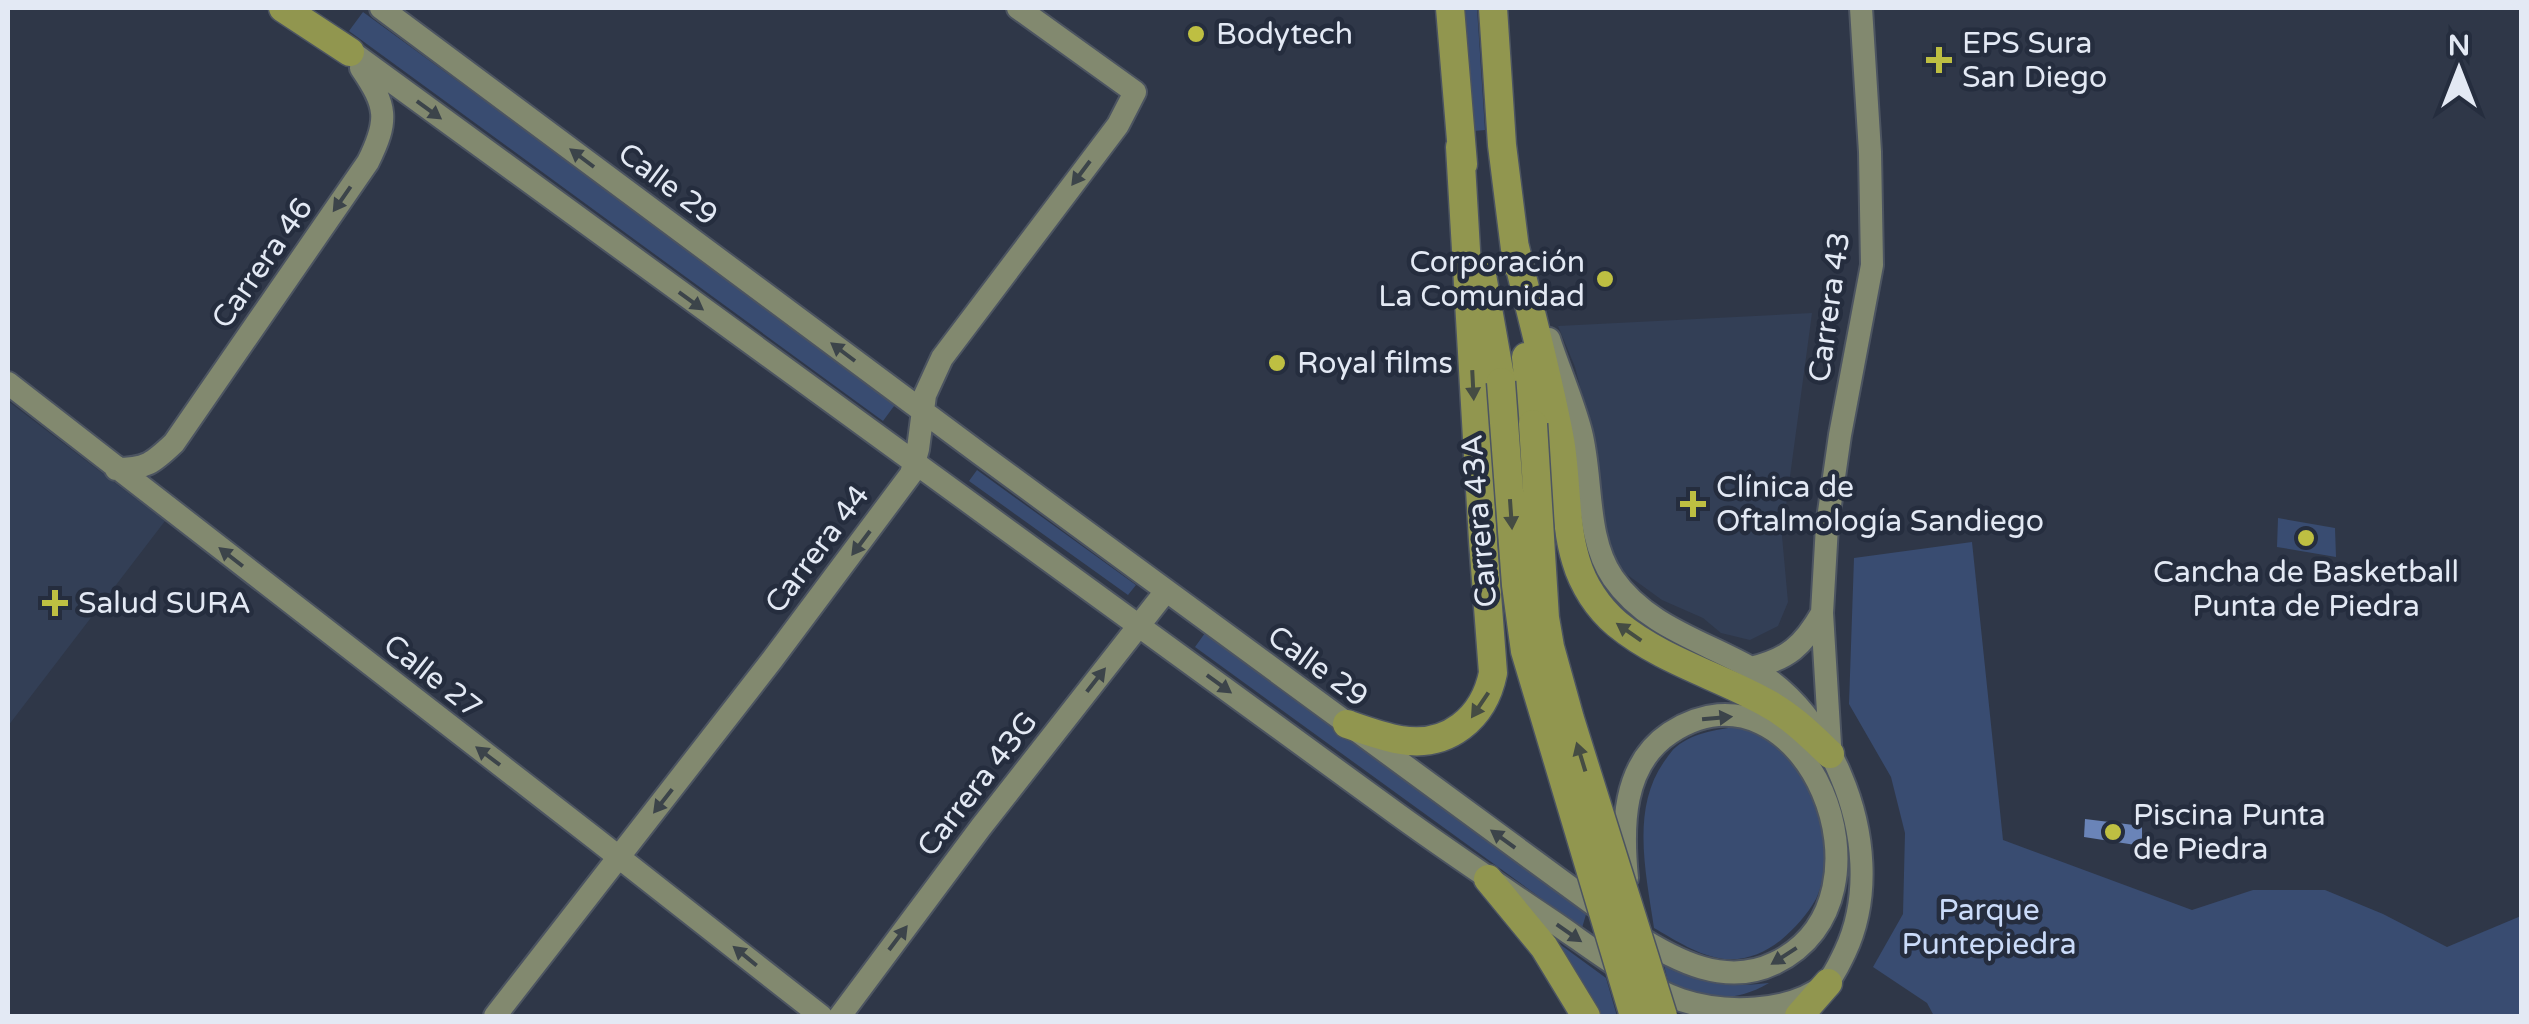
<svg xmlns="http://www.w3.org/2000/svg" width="2529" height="1024" font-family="'Varela Round',sans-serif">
	<rect width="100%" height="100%" fill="#2f3748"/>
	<path fill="#333f56" d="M1812,313L1782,536L1788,602L1778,626L1750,640L1721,633L1703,618L1662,600L1622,571L1607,549L1587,414L1575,367L1558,326Z
		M8,401L165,521L8,726Z"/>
	<path fill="#394c71" d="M1465,8H1477L1485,130L1473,131Z
		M363,12L897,402L883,421L349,31Z
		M977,470L1136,585L1128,595L969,481Z
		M2278,518L2335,528L2336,557L2277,547Z
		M1972,542L2003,840L2192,910L2253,890H2325L2383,914L2447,947L2521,916V1016H1934L1927,1003L1873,967L1903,914L1905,833L1891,777L1849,704L1854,558Z
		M1205,633L1587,911L1582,928L1195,647Z
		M1743,726C1761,734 1782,743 1795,759C1822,789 1834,862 1816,899C1807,915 1795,928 1781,940C1765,953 1746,961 1724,959C1699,956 1675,940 1654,928C1646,873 1630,807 1666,759C1669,755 1672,750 1676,747C1694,732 1720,729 1743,726Z
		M1554,940L1606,978L1617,1016H1602Z
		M1664,965C1705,984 1724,988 1769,983C1733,1004 1707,998 1669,986Z"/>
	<path fill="#6a84b8" d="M2085,819L2142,826V846L2084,837Z"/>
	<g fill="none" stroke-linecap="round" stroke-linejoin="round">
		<g stroke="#4c5461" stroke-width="26">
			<path id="secondary" d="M381,8L979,453L1608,915
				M339,43L1397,814C1448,851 1500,886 1552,921C1589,946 1640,986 1681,1000C1723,1014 1790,1014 1826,984C1834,976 1840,962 1845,952C1871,897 1864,830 1841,776C1823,732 1792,691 1751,668C1703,641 1646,626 1613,578C1585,537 1593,479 1581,432C1573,401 1559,370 1549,339
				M8,383L597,840L821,1016
				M116,469C146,469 153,463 174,443L368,162C389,120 387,106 361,68
				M1751,668C1788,659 1803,646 1822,613
				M1830,745L1822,613L1827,526L1840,435L1872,265L1870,152L1861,8
				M1627,878C1622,827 1622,765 1670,733C1803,646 1908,899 1775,963C1726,987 1676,961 1634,934
				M495,1016L772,660L911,474L918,449L925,395L942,358L1118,125L1135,92L1018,8
				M840,1016L981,827L1166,591"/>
		</g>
		<g stroke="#4c5461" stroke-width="31">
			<path id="primary" d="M283,8L350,52
				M1450,8L1463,164
				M1493,8L1502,145L1517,265
				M1515,247C1530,311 1548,375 1560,440C1567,480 1564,522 1576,561C1583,585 1598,608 1617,624C1661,660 1716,675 1765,702C1790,715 1810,735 1830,754
				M1482,275L1501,382
				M1526,357L1533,424
				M1347,724C1364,730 1383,737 1401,740C1448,748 1484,718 1493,673L1483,541L1460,147
				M1488,879L1544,947L1586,1016
				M1799,1016L1828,983"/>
		</g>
		<use href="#secondary" stroke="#82896f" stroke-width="22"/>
		<use href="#primary" stroke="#91964f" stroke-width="28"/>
		<g stroke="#4c5461" stroke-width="31" stroke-linecap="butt">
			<path id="primary-bridge" d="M1501,382L1516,585L1525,651L1634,1016
				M1533,424L1545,618L1550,647L1570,719L1663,1016"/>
		</g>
		<use href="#primary-bridge" stroke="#91964f" stroke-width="28"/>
	</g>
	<defs><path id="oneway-solid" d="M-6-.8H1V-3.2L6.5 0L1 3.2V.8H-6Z" transform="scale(2.5)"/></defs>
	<g fill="#3c444a">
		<use href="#oneway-solid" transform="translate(429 110) rotate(36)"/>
		<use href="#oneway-solid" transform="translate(582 158) rotate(-143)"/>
		<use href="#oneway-solid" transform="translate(1081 173) rotate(127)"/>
		<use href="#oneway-solid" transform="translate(342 199) rotate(125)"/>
		<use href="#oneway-solid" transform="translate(691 301) rotate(36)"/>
		<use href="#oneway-solid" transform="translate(843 352) rotate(-143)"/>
		<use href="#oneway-solid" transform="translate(861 543) rotate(127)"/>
		<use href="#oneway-solid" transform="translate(231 557) rotate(-142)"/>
		<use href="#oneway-solid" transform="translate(1096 680) rotate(-52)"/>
		<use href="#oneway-solid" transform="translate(1219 684) rotate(36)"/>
		<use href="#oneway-solid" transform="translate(1717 718) rotate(-5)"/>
		<use href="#oneway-solid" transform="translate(488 756) rotate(-143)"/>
		<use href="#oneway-solid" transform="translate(663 801) rotate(128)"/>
		<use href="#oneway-solid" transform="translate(1503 839) rotate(-144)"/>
		<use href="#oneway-solid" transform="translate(1569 933) rotate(35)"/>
		<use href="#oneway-solid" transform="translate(898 938) rotate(-53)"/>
		<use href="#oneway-solid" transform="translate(745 956) rotate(-141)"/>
		<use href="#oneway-solid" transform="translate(1784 956) rotate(147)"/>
	</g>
	<g fill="#454c43">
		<use href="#oneway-solid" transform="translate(1473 385) rotate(87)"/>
		<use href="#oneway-solid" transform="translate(1511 514) rotate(86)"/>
		<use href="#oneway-solid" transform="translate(1629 632) rotate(-145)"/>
		<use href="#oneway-solid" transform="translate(1480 705) rotate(124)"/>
		<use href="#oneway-solid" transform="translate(1581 757) rotate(-107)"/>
	</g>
	<g fill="#bebf42" stroke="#252d3e" stroke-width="4">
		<circle cx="1196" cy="34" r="10"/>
		<path d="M1934 45h10v10h10v10h-10v10h-10v-10h-10v-10h10z"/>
		<circle cx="1605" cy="279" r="10"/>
		<circle cx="1277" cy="363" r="10"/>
		<path d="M1688 489h10v10h10v10h-10v10h-10v-10h-10v-10h10z"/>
		<circle cx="2306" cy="538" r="10"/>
		<path d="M50 588h10v10h10v10h-10v10h-10v-10h-10v-10h10z"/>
		<circle cx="2113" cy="832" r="10"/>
	</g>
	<g text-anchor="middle" stroke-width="9" stroke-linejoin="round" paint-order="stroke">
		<g font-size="30" fill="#e3e9f4" stroke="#252d3e" text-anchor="start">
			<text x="1216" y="44">Bodytech</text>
			<text x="1962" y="53">EPS Sura<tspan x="1962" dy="34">San Diego</tspan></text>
			<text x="1585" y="272" text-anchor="end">Corporación<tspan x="1585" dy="34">La Comunidad</tspan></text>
			<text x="1297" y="373">Royal films</text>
			<text x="1716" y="497">Clínica de<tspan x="1716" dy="34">Oftalmología Sandiego</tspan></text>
			<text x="2306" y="582" text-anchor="middle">Cancha de Basketball<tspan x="2306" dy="34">Punta de Piedra</tspan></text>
			<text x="78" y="613">Salud SURA</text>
			<text x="2133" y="825">Piscina Punta<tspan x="2133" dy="34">de Piedra</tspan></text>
		</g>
		<g font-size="30" fill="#e3e9f4" stroke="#252d3e">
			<text transform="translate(668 184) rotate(37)" y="10">Calle 29</text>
			<text transform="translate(262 263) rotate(-55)" y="10">Carrera 46</text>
			<text transform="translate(1829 307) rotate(-82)" y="10">Carrera 43</text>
			<text transform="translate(1479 521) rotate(-95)" y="10">Carrera 43A</text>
			<text transform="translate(817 549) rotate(-53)" y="10">Carrera 44</text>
			<text transform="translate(1318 666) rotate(36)" y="10">Calle 29</text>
			<text transform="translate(433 676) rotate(38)" y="10">Calle 27</text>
			<text transform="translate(977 784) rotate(-52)" y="10">Carrera 43G</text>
		</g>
		<g font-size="30" fill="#cadbf9" stroke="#252d3e">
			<text x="1989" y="920">Parque<tspan x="1989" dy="34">Puntepiedra</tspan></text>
		</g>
	</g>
	<rect width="2529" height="1024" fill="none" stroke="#e3e9f4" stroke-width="20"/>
	<g transform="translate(2459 70)" stroke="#252d3e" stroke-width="8" paint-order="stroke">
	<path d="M0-8L18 38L0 25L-18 38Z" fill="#e3e9f4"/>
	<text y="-15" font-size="28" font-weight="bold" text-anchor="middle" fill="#e3e9f4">N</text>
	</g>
</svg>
